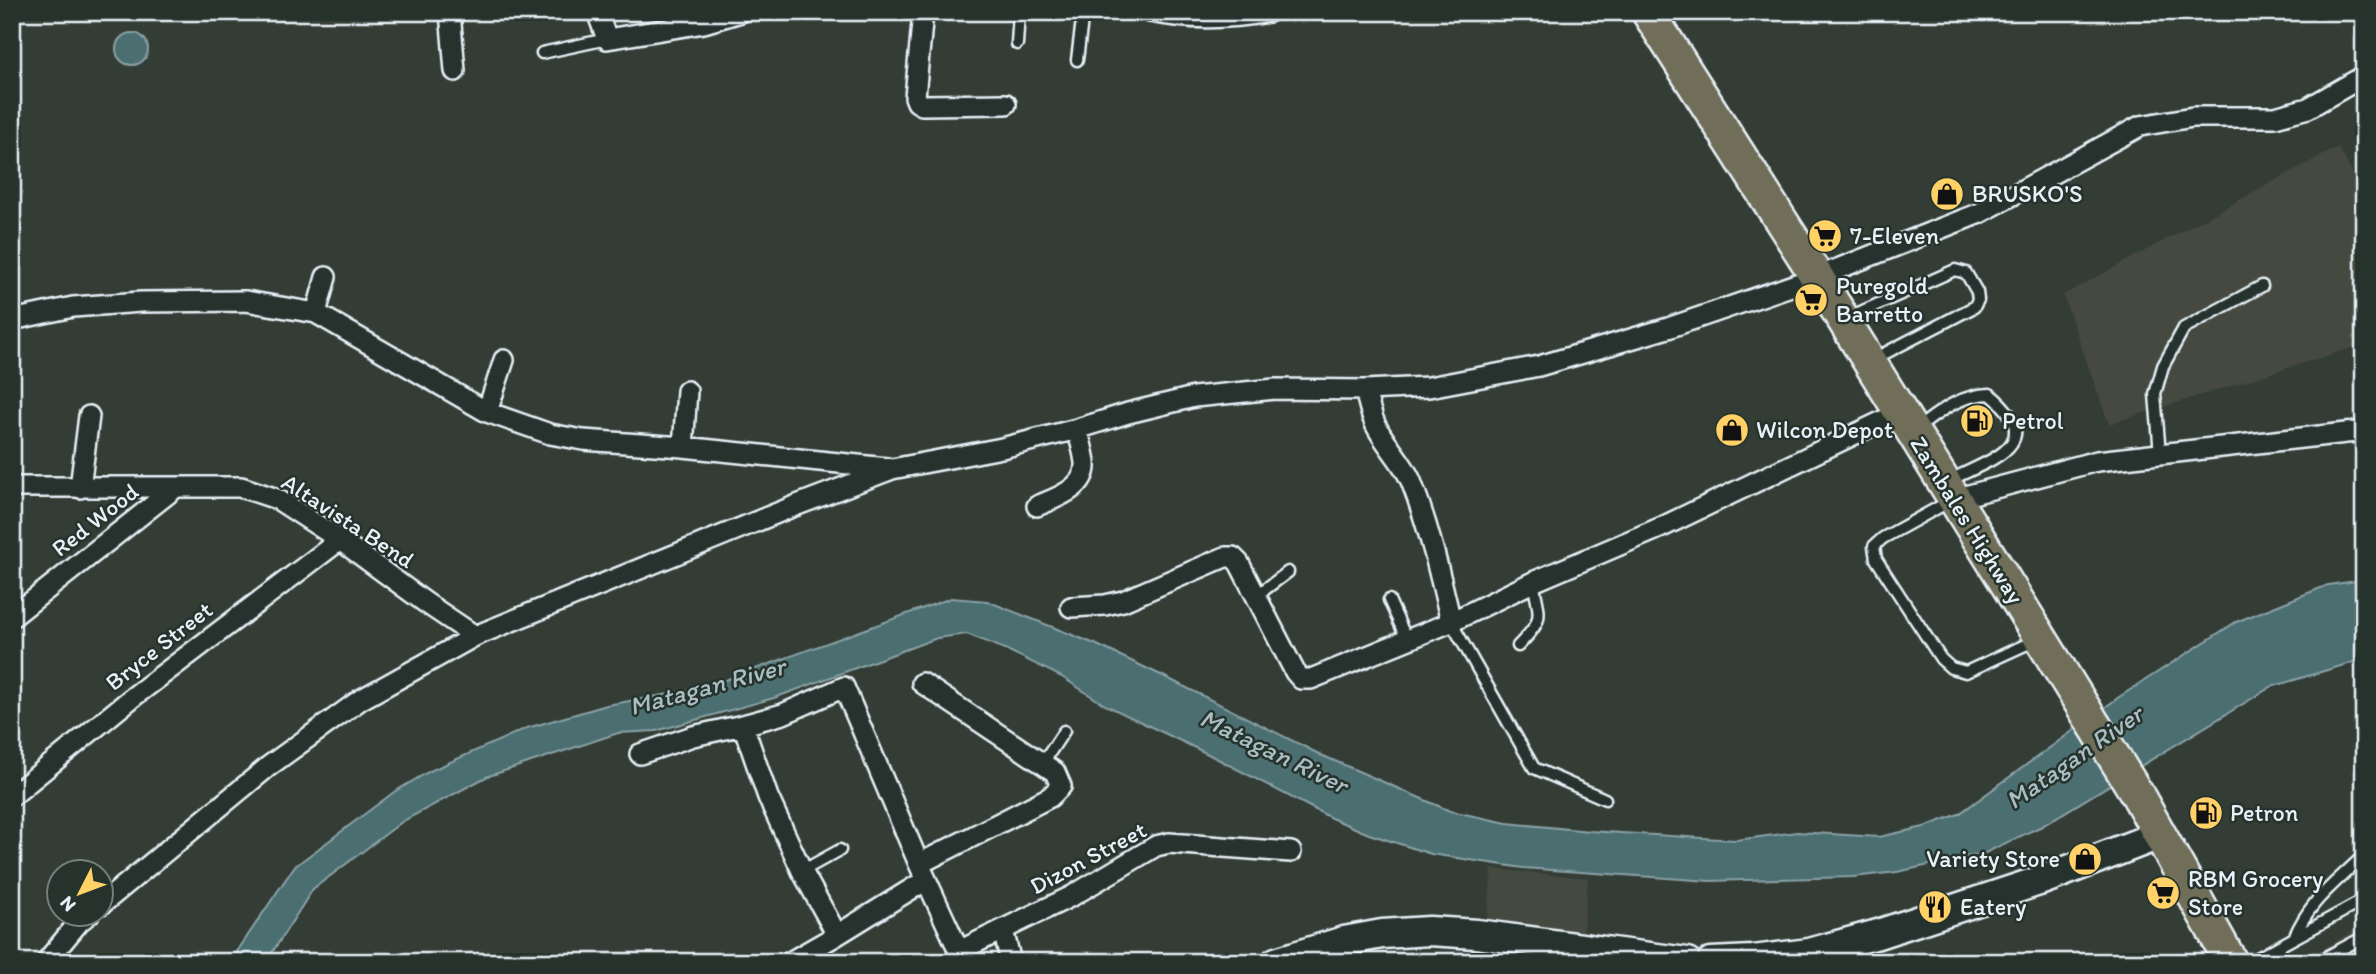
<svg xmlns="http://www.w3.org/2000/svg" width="2376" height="974" font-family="Itim,sans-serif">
	<rect width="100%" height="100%" fill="#343d35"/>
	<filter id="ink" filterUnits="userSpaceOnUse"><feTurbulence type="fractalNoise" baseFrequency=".0143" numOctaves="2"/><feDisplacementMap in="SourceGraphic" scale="14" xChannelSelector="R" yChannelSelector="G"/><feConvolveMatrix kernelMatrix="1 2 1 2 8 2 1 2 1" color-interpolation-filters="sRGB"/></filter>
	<g filter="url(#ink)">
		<path fill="#454a3f" d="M2338,147L2364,194V344L2109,424L2063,295Z
			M1492,869L1588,878L1582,941L1486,930Z
			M2364,925V962H2301Z"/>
		<path fill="#4b6e71" stroke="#8aa2a7" stroke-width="2" d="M116 49a16 16 0 1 1 32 0a16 16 0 1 1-32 0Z
			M2364,580V659L2271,687L2042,826L1985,853L1897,872L1853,877L1710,881L1523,868L1431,854L1369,834L1331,818L1208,754L1105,705L1062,677L1007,650L967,634L937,638L774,698L656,731L618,733L486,777L403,821L313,889L266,962H230L294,867L394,792L430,771L527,728L607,705L703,688L951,598L987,601L1095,644L1163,676L1321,755L1450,811L1507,823L1589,831L1736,840L1797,832L1879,837L1924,827L1959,814L2119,697L2236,622L2328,585Z"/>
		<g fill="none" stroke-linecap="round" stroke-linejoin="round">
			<g stroke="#e8f1f8" stroke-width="15">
				<path id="lane" d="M1017,44L1019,12
					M542,53L607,39
					M1077,60L1083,12
					M1847,318L1955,270L1966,273L1977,292L1978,300L1974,307L1872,360
					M1915,430C1940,412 1958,395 1990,394C2050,444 1990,460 1948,481
					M2160,454L2155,394L2163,366L2184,328L2262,286
					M1950,501L1883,538L1874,546L1876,559L1941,659L1951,668L1966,672L2036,640
					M1256,596L1288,572
					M1389,600L1407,640
					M1451,622L1534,768L1605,799
					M1518,646C1545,618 1540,618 1533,582
					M1043,763L1064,731
					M802,871L840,850
					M2294,938C2310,899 2335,884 2364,855
					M2332,954L2350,962
					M2250,962L2364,900
					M2317,962L2364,937"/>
			</g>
			<g stroke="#e8f1f8" stroke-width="24">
				<path id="street" d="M450,12L455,71
					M597,12L607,39L704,23L741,12
					M923,12L915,97L917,102L922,105L1006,104
					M1150,12C1189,20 1231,19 1269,12
					M316,313L326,277
					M12,320L73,307L141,302L246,301L316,313L487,412L550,434L583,440L683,447L887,468
					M1365,390C1369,404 1371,419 1379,431C1389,449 1403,462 1411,481C1429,527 1440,575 1451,622
					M487,412L504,360
					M683,447L687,391
					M12,487H241L277,499L340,540L426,603L475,636
					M80,488L89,416
					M1954,499L2097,461L2364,431
					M1037,506C1056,498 1087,488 1085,463C1084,452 1080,440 1077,429
					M1071,607L1105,605L1123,601L1225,557H1233L1239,563L1295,672L1301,679H1311L1451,622L1533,582L1662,527L1899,413
					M12,617L175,488
					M743,725L783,714L844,687L919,864L964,962
					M640,754L693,736L743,725L768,797L802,871L837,935
					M12,796L133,697L340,540
					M919,864L1050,797L1061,786L1055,772L922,683
					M102,904L269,766L360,700L475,636L792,507L892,469L1002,448L1077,429L1128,413L1194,397L1275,389L1365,390L1429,387L1539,366L1668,328L1817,277L1980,213L2140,126L2193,117H2275L2308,108L2364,76
					M1003,930L1011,962
					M959,951L1072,896L1156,846L1169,843L1291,852
					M46,962L79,922L89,914
					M790,962L837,935L926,880"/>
			</g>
			<g stroke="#e8f1f8" stroke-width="33">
				<path id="secondary" d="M1276,962L1344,941L1382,934L1429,931L1477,934L1687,962
					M1711,962L1753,960L1809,953L1878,934L2045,879L2159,835"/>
			</g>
			<g stroke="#e8f1f8" stroke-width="37">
				<path id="primary" d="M1648,12L1817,277L2137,794L2231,962"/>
			</g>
			<use href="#lane" stroke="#26332d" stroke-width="10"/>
			<use href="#street" stroke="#26332d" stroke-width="19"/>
			<use href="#secondary" stroke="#26332d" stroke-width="28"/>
			<use href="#primary" stroke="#706e59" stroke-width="32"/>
		</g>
	</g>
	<defs>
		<g id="shop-disc" transform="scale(1.75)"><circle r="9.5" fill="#ffd166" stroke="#26332d"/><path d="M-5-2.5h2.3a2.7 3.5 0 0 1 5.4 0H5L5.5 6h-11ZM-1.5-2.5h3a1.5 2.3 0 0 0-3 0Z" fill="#111"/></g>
		<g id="supermarket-disc" transform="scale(1.75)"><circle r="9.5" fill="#ffd166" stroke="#26332d"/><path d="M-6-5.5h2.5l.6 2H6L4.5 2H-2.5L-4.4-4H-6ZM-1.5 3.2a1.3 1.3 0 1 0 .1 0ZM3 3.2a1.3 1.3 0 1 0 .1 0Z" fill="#111"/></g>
		<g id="fuel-disc" transform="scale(1.75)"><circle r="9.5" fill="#ffd166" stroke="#26332d"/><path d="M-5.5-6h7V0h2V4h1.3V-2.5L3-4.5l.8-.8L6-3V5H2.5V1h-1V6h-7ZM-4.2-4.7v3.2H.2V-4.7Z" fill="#111"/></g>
		<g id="restaurant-disc" transform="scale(1.75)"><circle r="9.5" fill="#ffd166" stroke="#26332d"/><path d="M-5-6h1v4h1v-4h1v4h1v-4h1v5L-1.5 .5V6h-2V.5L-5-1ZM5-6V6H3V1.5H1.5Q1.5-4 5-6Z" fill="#111"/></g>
	</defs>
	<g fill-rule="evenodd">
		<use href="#shop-disc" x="1947" y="194"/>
		<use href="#supermarket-disc" x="1825" y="236"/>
		<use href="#supermarket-disc" x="1811" y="300"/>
		<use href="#fuel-disc" x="1977" y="421"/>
		<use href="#shop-disc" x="1732" y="430"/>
		<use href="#fuel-disc" x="2206" y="813"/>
		<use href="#shop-disc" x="2085" y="859"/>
		<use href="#supermarket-disc" x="2163" y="893"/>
		<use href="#restaurant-disc" x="1935" y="907"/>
	</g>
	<g text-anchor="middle" stroke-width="5" stroke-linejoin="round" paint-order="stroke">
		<g font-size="24" fill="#e8f1f8" stroke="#26332d" text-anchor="start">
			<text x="1972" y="202">BRUSKO'S</text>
			<text x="1850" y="244">7-Eleven</text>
			<text x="1836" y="294">Puregold<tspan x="1836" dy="28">Barretto</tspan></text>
			<text x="2002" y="429">Petrol</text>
			<text x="1756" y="438">Wilcon Depot</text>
			<text x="2230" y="821">Petron</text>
			<text x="2060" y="867" text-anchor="end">Variety Store</text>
			<text x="2188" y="887">RBM Grocery<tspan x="2188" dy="28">Store</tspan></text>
			<text x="1960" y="915">Eatery</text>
		</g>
		<g font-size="24" fill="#e8f1f8" stroke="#26332d">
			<text transform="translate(95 520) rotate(-38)" y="8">Red Wood</text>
			<text transform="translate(1967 520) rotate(58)" y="8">Zambales Highway</text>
			<text transform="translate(348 521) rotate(33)" y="8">Altavista Bend</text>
			<text transform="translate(159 646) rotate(-38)" y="8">Bryce Street</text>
			<text transform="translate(1088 858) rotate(-28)" y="8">Dizon Street</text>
		</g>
		<g font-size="26" font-style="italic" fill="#a9bdc2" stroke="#26332d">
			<text transform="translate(707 686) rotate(-15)" y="9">Matagan River</text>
			<text transform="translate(1274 751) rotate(26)" y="9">Matagan River</text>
			<text transform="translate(2074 757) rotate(-35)" y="9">Matagan River</text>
		</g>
	</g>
	<rect width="2376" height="974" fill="none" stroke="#26332d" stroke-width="42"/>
	<rect x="21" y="21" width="2334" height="932" fill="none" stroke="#e8f1f8" stroke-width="2.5" filter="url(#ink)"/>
	<g transform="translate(80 893) rotate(228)"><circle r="33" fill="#26332d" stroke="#747f7e" stroke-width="2"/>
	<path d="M0-5L12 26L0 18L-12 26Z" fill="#ffd166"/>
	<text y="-10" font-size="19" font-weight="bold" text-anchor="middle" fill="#e8f1f8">N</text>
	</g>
</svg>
